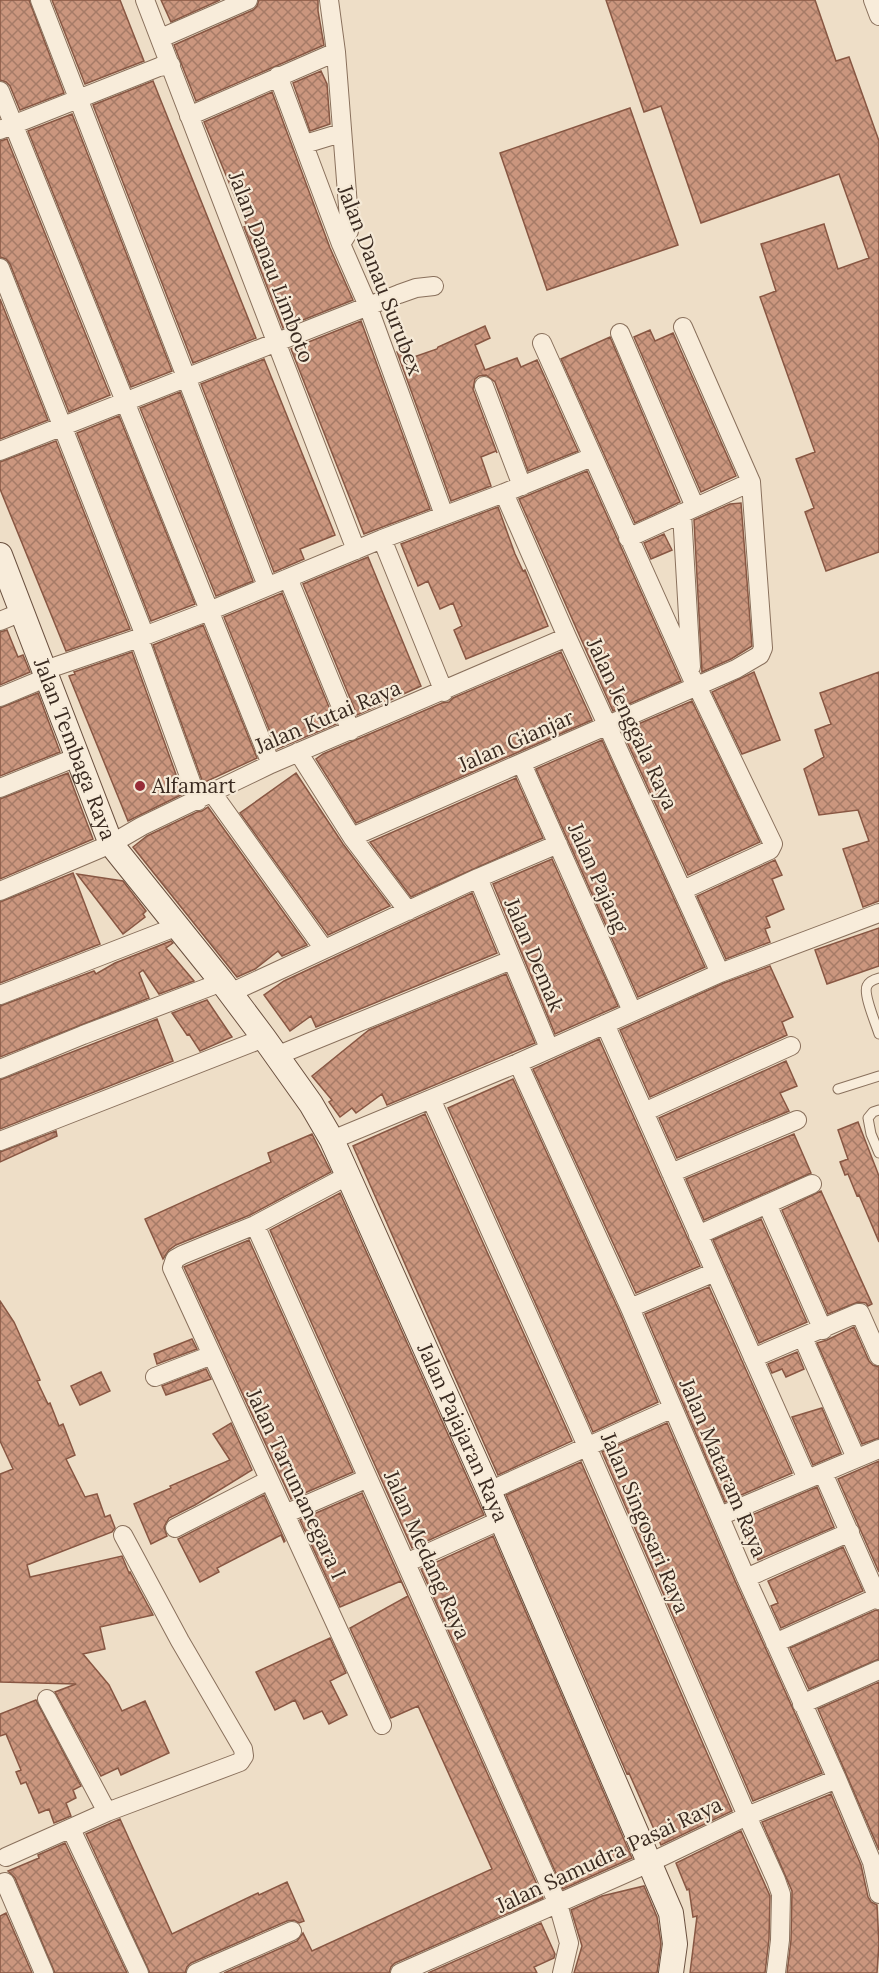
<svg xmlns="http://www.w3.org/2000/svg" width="879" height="1973" font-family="Lora,serif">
	<defs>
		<pattern id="building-cross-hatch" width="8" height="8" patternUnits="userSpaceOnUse" patternTransform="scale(1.5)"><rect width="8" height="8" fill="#cb967e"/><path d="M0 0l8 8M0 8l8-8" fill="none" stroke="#a67b67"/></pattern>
	</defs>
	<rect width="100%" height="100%" fill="#eedec7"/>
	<path fill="url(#building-cross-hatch)" stroke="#885743" stroke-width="1.5" d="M0,0H29L64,93L20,110L10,86L6,82L0,80Z
		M52,0H120L144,61L85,84Z
		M161,0H220L171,22Z
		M259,0H318V11L324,45L196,101L174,45L253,10L257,6Z
		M606,0H815L836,61L849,57L879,141V552L826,571L805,512L814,508L796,459L815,452L760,297L776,291L761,244L824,224L838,269L869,258L839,174L701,223L661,106L644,112Z
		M321,71L327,84L330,124L310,131L293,83Z
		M153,81L256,338L193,363L93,105Z
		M272,92L330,248L353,300L283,328L244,227L247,226L204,122Z
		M630,108L678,245L547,290L500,153Z
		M72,114L172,371L131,387L28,131Z
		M7,139L110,395L69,412L10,264L6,259L0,257V141Z
		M0,299L48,420L0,439Z
		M361,321L430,509L364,534L291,349Z
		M485,326L490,338L475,345L485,370L517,358L521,367L537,360L578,451L528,471L495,382L486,375L479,376L475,379L473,389L497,453L496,451L481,457L491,486L451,501L397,352L407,348L411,358L437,349L438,347Z
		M650,330L655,341L673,333L736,476L701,492L634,337Z
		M610,337L680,502L635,523L561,359Z
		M264,359L335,535L300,549L304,559L274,572L201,384Z
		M180,392L253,581L216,596L140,408Z
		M119,416L195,604L151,621L77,433Z
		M56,441L130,629L66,651L0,489V462Z
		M587,471L681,681L613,711L519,499Z
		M741,503L752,646L731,659L702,672L694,520L730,504Z
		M498,507L515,554L523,571L525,570L548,626L466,659L454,630L462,626L453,603L440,609L428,581L418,586L401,544Z
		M664,534L672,550L651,559L644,543Z
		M368,557L421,686L357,715L303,584Z
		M282,593L336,724L277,749L224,617Z
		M203,625L257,758L203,783L153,645Z
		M7,630L18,657L23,655L30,672L0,685V632Z
		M132,652L183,794L128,821L69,676L75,674L74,672Z
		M561,652L592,720L356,823L316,759L323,754L442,703L449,702L453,698Z
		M754,672L780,740L742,754L712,692Z
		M879,672V901L863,907L843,849L869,841L858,810L819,815L804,769L824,757L815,730L831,724L820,693Z
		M38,693L60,752L0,776V708Z
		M692,701L760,842L688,875L622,731Z
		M602,740L705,967L638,997L536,769Z
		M68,773L93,839L0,879V799Z
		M296,773L343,844L390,906L328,935L240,813Z
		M516,778L543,838L411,897L370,842Z
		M208,807L307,945L282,956L278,951L255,969L237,977L133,847L147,836L197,812L202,811Z
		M552,859L618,1006L555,1034L493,884Z
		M775,860L782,875L772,879L784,909L766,917L770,927L765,929L770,942L726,959L697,896Z
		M73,873L100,944L0,983V902Z
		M77,874L123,881L146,911L143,914L145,917L123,934Z
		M472,893L497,953L316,1027L311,1016L290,1031L264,995L284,981Z
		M879,928V966L827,984L815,950Z
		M171,941L173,943L166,948L194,981L159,994L143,970L139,973L149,998L0,1057V1006L94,971L96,974L115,963Z
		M770,966L793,1017L782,1022L787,1035L650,1097L620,1030L724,983Z
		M506,974L535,1043L387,1105L382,1094L356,1113L352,1108L340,1117L329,1102L332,1100L312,1076L369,1030Z
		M207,1000L232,1037L200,1051L189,1034L187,1035L172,1013Z
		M157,1019L173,1061L0,1129V1080Z
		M599,1039L700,1266L636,1293L533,1069Z
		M786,1061L797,1086L780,1093L789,1111L677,1158L659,1118Z
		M513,1079L620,1313L658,1402L593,1432L448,1108Z
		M425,1114L572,1441L498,1475L353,1146Z
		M858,1122L879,1176V1242L859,1195L857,1196L848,1174L845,1175L840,1162L848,1159L838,1130Z
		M56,1131L57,1136L0,1162V1152Z
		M312,1134L331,1172L250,1215L176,1245L169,1250L163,1259L145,1219L271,1162L268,1153Z
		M794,1134L811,1173L704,1220L686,1179Z
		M821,1191L872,1304L868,1306L866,1303L858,1302L828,1314L782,1210Z
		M340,1193L484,1515L412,1548L270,1230Z
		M761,1219L807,1322L759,1343L713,1240Z
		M249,1240L353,1472L291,1499L184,1267Z
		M709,1287L792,1473L725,1502L645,1314Z
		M0,1301L14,1322L33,1364L40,1380L37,1381L48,1404L50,1403L59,1426L63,1424L75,1455L66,1459L85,1497L97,1494L105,1517L110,1515L115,1528L112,1532L27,1565L30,1577L122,1556L129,1573L130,1572L153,1615L100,1627L105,1649L83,1654L109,1685L122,1711L145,1701L169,1753L121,1775L118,1768L101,1776L55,1692L76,1684L0,1682V1474L13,1469L0,1441Z
		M854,1327L869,1361L873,1365L879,1367V1438L862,1444L817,1343L827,1340Z
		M192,1339L197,1349L157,1364L154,1354Z
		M797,1352L804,1369L786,1377L782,1369L772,1373L768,1364Z
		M206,1369L211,1379L166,1395L162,1386Z
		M101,1372L110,1391L80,1405L71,1386Z
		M822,1408L841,1453L813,1465L792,1417Z
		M231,1423L252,1470L195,1505L169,1518L164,1527L167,1536L151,1544L134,1504L171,1488L170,1486L230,1460L213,1434Z
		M667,1423L736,1583L822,1773L753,1801L602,1452Z
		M879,1461V1572L838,1479Z
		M581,1462L732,1811L661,1845L629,1773L627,1774L506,1495Z
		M817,1487L834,1527L758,1560L740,1520Z
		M362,1493L543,1898L395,1963L391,1967L389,1973H224L297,1941L303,1933L312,1951L492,1869L418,1706L391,1718L350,1628L408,1596L401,1581L340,1607L300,1520Z
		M264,1495L285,1541L284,1542L281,1535L217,1568L219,1572L200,1582L178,1539Z
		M493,1536L632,1858L563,1889L421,1569Z
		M843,1547L863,1591L781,1628L771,1606L778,1603L768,1581Z
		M876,1610L879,1611V1659L809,1689L790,1648Z
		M330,1638L346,1673L330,1681L347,1715L329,1724L322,1711L304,1719L295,1700L275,1710L256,1672Z
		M879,1682V1850L818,1709Z
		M36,1700L81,1786L73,1790L76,1798L66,1803L71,1816L54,1823L49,1809L39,1813L26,1782L21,1784L16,1772L21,1770L6,1734L0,1736V1714Z
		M831,1794L861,1865L868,1897L871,1902L877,1905L879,1944L877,1973H787L791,1940L792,1891L762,1822Z
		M120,1819L172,1934L258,1893L259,1895L287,1882L304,1921L299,1923L294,1920L287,1921L191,1963L187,1967L185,1973H150L86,1834Z
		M741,1831L770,1896L769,1939L765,1973H690L697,1916L693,1917L689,1889L687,1890L676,1863Z
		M65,1843L127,1973H55L15,1878L8,1871L39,1858L38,1855Z
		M644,1886L657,1917L661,1944L657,1973H574L582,1946L571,1910L602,1896Z
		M6,1913L32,1973H0V1916Z
		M541,1923L555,1954L554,1958L534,1967L537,1973H428Z"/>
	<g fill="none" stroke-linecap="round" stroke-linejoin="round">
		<g stroke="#89705c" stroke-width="11">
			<path id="lane" d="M879,978C875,979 869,981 867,986C863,994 876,1024 879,1034
				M838,1089L879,1076
				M879,1110L873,1112L868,1118L871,1134L879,1153"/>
		</g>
		<g stroke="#89705c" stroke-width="20">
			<path id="street" d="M40,0L267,586
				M145,0L356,550
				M329,0L336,52L349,219V231L341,244
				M873,0L879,16
				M161,38L248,0
				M278,76L341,244L368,306L444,515
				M0,91L271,764
				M189,116L336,52
				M0,130L159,67L171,65
				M305,144L341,133
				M0,268L145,636
				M620,333L695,507
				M542,343L692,678L697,686L773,844L770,850L683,890
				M484,386L522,486
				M0,451L399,294L416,288L434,286
				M504,493L567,637L720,973
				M682,513L691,667
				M628,538L751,482
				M382,539L444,692
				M288,578L351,731
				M0,621L22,612
				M139,638L198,801
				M45,670L139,638L209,611L382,539L504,493L592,457
				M0,697L48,677
				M298,752L352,837L408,911
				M522,764L632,1011
				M0,788L77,757
				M213,794L324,949
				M352,837L736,669L760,655L763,648L751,482L683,327
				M478,878L549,1048
				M0,891L111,844L142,826L271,764L567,637
				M230,993L478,878L558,844
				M0,995L178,926
				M605,1024L807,1479
				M276,1056L511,960
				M518,1063L630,1308L746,1578L837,1779L872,1862L879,1894
				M0,1069L83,1035L222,982
				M431,1099L579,1428L747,1816L776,1880L781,1894L780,1940L776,1973
				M644,1112L791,1046
				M332,1140L518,1063L720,973L879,913
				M0,1141L264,1038
				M671,1173L797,1120
				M349,1175L255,1225L182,1255L175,1259L172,1268L382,1725
				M767,1204L823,1330
				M255,1225L558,1904L569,1943L562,1973
				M698,1235L812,1184
				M630,1308L715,1272
				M803,1338L856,1458
				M753,1358L858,1313H860L879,1356
				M155,1377L212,1355
				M823,1473L879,1600
				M489,1491L673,1408
				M285,1514L368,1478
				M720,1516L879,1449
				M175,1528L269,1480
				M406,1563L501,1520
				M746,1578L850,1532
				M775,1643L878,1597
				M802,1704L879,1670
				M107,1812L240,1762L244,1756L243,1749L180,1641L123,1535
				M71,1829L139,1973
				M6,1857L107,1812L47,1699
				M5,1882L44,1973
				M196,1973L292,1931
				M400,1973L649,1863L747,1816L837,1779"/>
		</g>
		<g stroke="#6b5140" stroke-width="26">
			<g id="secondary">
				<path id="s1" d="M0,555L111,844L222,982L264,1038L311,1104L332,1140L489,1491L671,1913L675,1944L671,1973"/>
			</g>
		</g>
		<use href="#lane" stroke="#f8ecda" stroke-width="9"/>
		<use href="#street" stroke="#f8ecda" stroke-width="18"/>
		<use href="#secondary" stroke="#f8ecda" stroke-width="24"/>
	</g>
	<circle fill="#972d38" stroke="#f5e9d6" stroke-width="2" cx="140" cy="786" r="6"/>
	<g text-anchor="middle" stroke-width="4.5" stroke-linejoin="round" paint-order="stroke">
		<g font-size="21" fill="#3a2a20" stroke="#f5e9d6">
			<text transform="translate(271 267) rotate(69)" y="7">Jalan Danau Limboto</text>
			<text transform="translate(380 280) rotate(69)" y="7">Jalan Danau Surubex</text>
			<text transform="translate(328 717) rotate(-23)" y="7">Jalan Kutai Raya</text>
			<text transform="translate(632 724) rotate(65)" y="7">Jalan Jenggala Raya</text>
			<text transform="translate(516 741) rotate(-24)" y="7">Jalan Gianjar</text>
			<text dy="7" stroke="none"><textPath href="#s1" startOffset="208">Jalan Tembaga Raya</textPath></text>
			<text transform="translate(598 878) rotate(66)" y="7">Jalan Pajang</text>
			<text transform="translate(534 955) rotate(67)" y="7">Jalan Demak</text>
			<text dy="7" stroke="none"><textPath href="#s1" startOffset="1000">Jalan Pajajaran Raya</textPath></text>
			<text transform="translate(723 1468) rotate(67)" y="7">Jalan Mataram Raya</text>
			<text transform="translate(296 1484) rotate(65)" y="7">Jalan Tarumanegara I</text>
			<text transform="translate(645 1523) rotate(67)" y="7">Jalan Singosari Raya</text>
			<text transform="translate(427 1555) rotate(66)" y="7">Jalan Medang Raya</text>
			<text transform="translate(609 1855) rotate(-25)" y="7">Jalan Samudra Pasai Raya</text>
		</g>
		<g font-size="21" fill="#3a2a20" stroke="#f5e9d6" text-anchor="start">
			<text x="152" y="793">Alfamart</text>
		</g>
	</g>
</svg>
